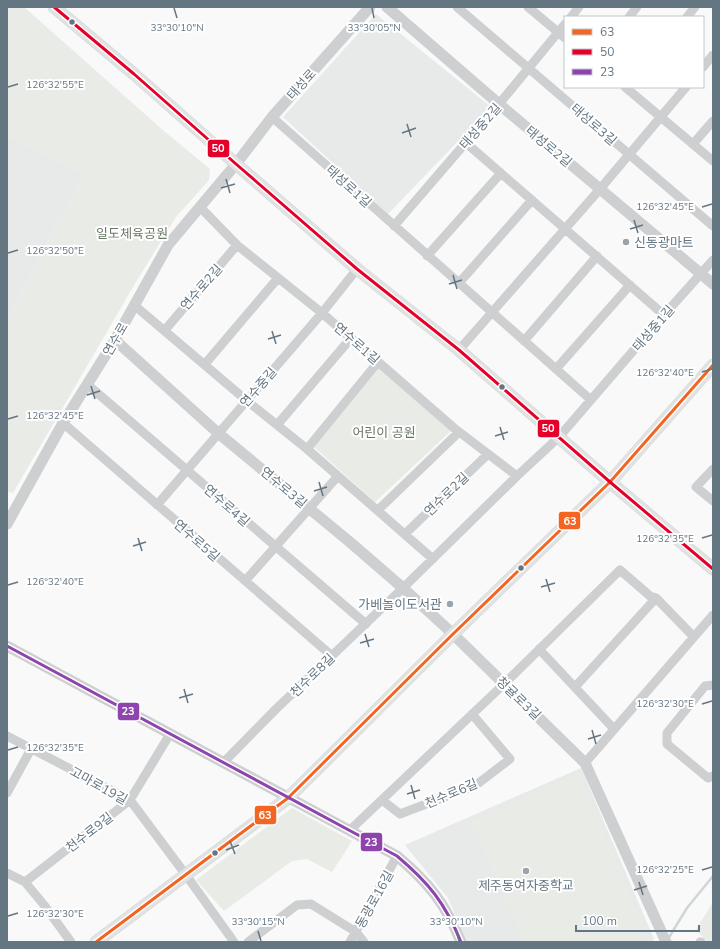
<svg xmlns="http://www.w3.org/2000/svg" width="720" height="949" font-family="'Nunito Sans','Noto Sans KR',sans-serif">
	<rect width="100%" height="100%" fill="#f9f9f9"/>
	<path fill="#e8e9e9" d="M376,14L491,107L388,214L283,117Z
		M7,135L84,173L7,321Z
		M581,768L654,939L652,942H467L448,898L405,845Z"/>
	<path fill="#e8ebe6" d="M7,7H24L164,131L210,169L209,180L176,217L133,287L13,493L7,491V321L84,173L7,135Z
		M379,368L451,431L375,502L314,447Z
		M579,772L647,934L631,942H524L471,822Z
		M292,808L352,841L332,872L307,859L292,861L224,911L196,880Z
		M713,902V942H708L696,930Z"/>
	<g fill="none" stroke-linecap="round" stroke-linejoin="round">
		<path stroke="#ced6d9" stroke-width="2.5" d="M668,939L687,908L713,876"/>
		<g stroke="#d5d6d7" stroke-width="13">
			<path id="secondary" d="M54,7L134,74L236,164L357,269L459,350L610,482L713,569
				M96,942L288,798L453,634L610,482L713,365"/>
		</g>
		<path stroke="#cecfd0" stroke-width="9" d="M457,7L713,226
			M528,7L565,38
			M571,17L579,7
			M629,17L637,7
			M687,17L695,7
			M703,67L713,55
			M625,87L713,161
			M272,117L591,400
			M465,142L664,315
			M693,144L713,121
			M200,207L237,245L322,313L454,428L517,476
			M394,226L499,104L565,24
			M427,256L501,173
			M459,283L532,200
			M134,305L246,400L307,449
			M165,330L237,245
			M524,341L597,256
			M459,350L600,189L686,87
			M378,362L307,449L433,559
			M205,364L278,278
			M556,369L630,285
			M88,385L366,624
			M63,423L332,656
			M277,425L351,338
			M713,469L696,487L713,501
			M157,505L322,313L357,269
			M378,510L459,432
			M405,534L488,454
			M245,581L338,476
			M539,649L614,729
			M713,685L705,686L667,733V744L708,778L713,776
			M575,687L656,598
			M7,736L130,800L186,875L234,942
			M223,763L276,709L403,588L517,476L559,437L664,315L713,260
			M585,763L713,615
			M7,793L31,749
			M382,800L400,814L476,785L510,759L472,714
			M349,831L504,684L620,570L650,596L656,598L694,637
			M7,873L25,882L44,905L71,942
			M25,882L130,800L170,734
			M248,942L297,905L311,904L356,932L364,942
			M350,942L397,856
			M700,942H701"/>
		<path stroke="#cecfd0" stroke-width="11" d="M387,7L499,104L713,284
			M115,340L218,433L351,543L403,588L453,634L585,763L666,942
			M7,524L63,423L115,340L168,245L236,164L272,117L370,7
			M7,646L397,856C429,883 445,903 461,942"/>
		<use href="#secondary" stroke="#e1e2e2" stroke-width="12"/>
		<g stroke="#fff" stroke-width="6">
			<path id="bus-1" d="M96,942L288,798L453,634L610,482L713,365"/>
		</g>
		<g stroke="#fff" stroke-width="6">
			<path id="bus-2" d="M54,7L134,74L236,164L357,269L459,350L610,482L713,569"/>
		</g>
		<g stroke="#fff" stroke-width="6">
			<path id="bus-3" d="M7,646L397,856C429,883 445,903 461,942"/>
		</g>
		<use href="#bus-1" stroke="#f26522" stroke-width="3"/>
		<use href="#bus-2" stroke="#e4002b" stroke-width="3"/>
		<use href="#bus-3" stroke="#8e44ad" stroke-width="3"/>
	</g>
	<path fill="none" stroke="#657683" stroke-width="1.5" d="M174,8L177,18M372,8L374,18M8,87L18,84M407,124L411,137M402,133L416,128M226,179L230,193M221,188L235,184M702,207L712,204M634,220L638,233M630,229L643,225M8,253L18,250M453,275L457,289M449,284L462,280M272,331L276,344M268,339L281,335M702,372L712,369M91,386L95,399M87,395L100,391M8,419L18,416M500,427L504,440M495,436L508,432M319,482L323,496M314,491L327,487M138,538L142,551M702,538L712,535M133,546L146,542M546,579L550,592M8,585L18,582M541,587L555,583M365,634L369,647M360,643L374,639M184,689L188,703M179,698L193,694M702,704L712,701M592,730L596,744M588,739L601,735M8,750L18,747M411,785L415,799M407,794L420,790M230,841L235,854M226,850L239,845M702,870L712,867M639,882L643,895M634,890L647,886M8,916L18,913M258,931L261,941M456,931L459,941"/>
	<g fill="#657683" stroke="#fff" stroke-width="1.5">
		<circle cx="72" cy="22" r="3.5"/>
		<circle cx="502" cy="387" r="3.5"/>
		<circle cx="521" cy="568" r="3.5"/>
		<circle cx="215" cy="853" r="3.5"/>
	</g>
	<g fill="#99a4ac" stroke="#fff" stroke-width="1.5">
		<circle cx="626" cy="242" r="4"/>
		<circle cx="450" cy="604" r="4"/>
		<circle cx="526" cy="871" r="4"/>
	</g>
	<g text-anchor="middle" stroke-width="4" stroke-linejoin="round" paint-order="stroke">
		<g font-size="13" fill="#657683" stroke="#fff">
			<text transform="translate(301 84) rotate(-48)" y="5">태성로</text>
			<text transform="translate(594 124) rotate(41)" y="5">태성로3길</text>
			<text transform="translate(480 126) rotate(-49)" y="5">태성중2길</text>
			<text transform="translate(549 146) rotate(40)" y="5">태성로2길</text>
			<text transform="translate(349 186) rotate(42)" y="5">태성로1길</text>
			<text transform="translate(201 287) rotate(-49)" y="5">연수로2길</text>
			<text transform="translate(653 328) rotate(-49)" y="5">태성중1길</text>
			<text transform="translate(115 339) rotate(-60)" y="5">연수로</text>
			<text transform="translate(357 343) rotate(41)" y="5">연수로1길</text>
			<text transform="translate(258 387) rotate(-49)" y="5">연수중길</text>
			<text transform="translate(284 487) rotate(40)" y="5">연수로3길</text>
			<text transform="translate(446 494) rotate(-44)" y="5">연수로2길</text>
			<text transform="translate(227 505) rotate(41)" y="5">연수로4길</text>
			<text transform="translate(197 540) rotate(41)" y="5">연수로5길</text>
			<text transform="translate(312 675) rotate(-44)" y="5">천수로8길</text>
			<text transform="translate(519 698) rotate(44)" y="5">청귤로3길</text>
			<text transform="translate(99 785) rotate(29)" y="5">고마로19길</text>
			<text transform="translate(451 793) rotate(-23)" y="5">천수로6길</text>
			<text transform="translate(89 832) rotate(-38)" y="5">천수로9길</text>
			<text transform="translate(374 899) rotate(-61)" y="5">동광로16길</text>
		</g>
		<g font-size="13" fill="#687a64" stroke="#fff">
			<text x="132" y="238">일도체육공원</text>
			<text x="384" y="437">어린이 공원</text>
		</g>
		<g font-size="13" fill="#657683" stroke="#fff" text-anchor="start">
			<text x="634" y="247">신동광마트</text>
			<text x="442" y="609" text-anchor="end">가베놀이도서관</text>
			<text x="526" y="890" text-anchor="middle">제주동여자중학교</text>
		</g>
	</g>
	<g font-size="10" text-anchor="middle" fill="#657683" stroke="#fff" stroke-width="4" stroke-linejoin="round" paint-order="stroke">
		<text x="177" y="31">33°30'10"N</text>
		<text x="374" y="31">33°30'05"N</text>
		<text x="55" y="88">126°32'55"E</text>
		<text x="665" y="210">126°32'45"E</text>
		<text x="55" y="254">126°32'50"E</text>
		<text x="665" y="376">126°32'40"E</text>
		<text x="55" y="419">126°32'45"E</text>
		<text x="665" y="542">126°32'35"E</text>
		<text x="55" y="585">126°32'40"E</text>
		<text x="665" y="707">126°32'30"E</text>
		<text x="55" y="751">126°32'35"E</text>
		<text x="665" y="873">126°32'25"E</text>
		<text x="55" y="917">126°32'30"E</text>
		<text x="258" y="925">33°30'15"N</text>
		<text x="456" y="925">33°30'10"N</text>
	</g>
	<g stroke="#fff" stroke-width="1.5">
		<rect x="207" y="139" width="23" height="19" rx="4" fill="#e4002b"/>
		<rect x="537" y="419" width="23" height="19" rx="4" fill="#e4002b"/>
		<rect x="558" y="511" width="23" height="19" rx="4" fill="#f26522"/>
		<rect x="117" y="702" width="23" height="19" rx="4" fill="#8e44ad"/>
		<rect x="254" y="805" width="23" height="20" rx="4" fill="#f26522"/>
		<rect x="360" y="832" width="23" height="20" rx="4" fill="#8e44ad"/>
	</g>
	<g font-size="11" text-anchor="middle" font-weight="bold" fill="#fff">
		<text x="218" y="152">50</text>
		<text x="548" y="432">50</text>
		<text x="570" y="525">63</text>
		<text x="128" y="715">23</text>
		<text x="265" y="819">63</text>
		<text x="371" y="846">23</text>
	</g>
	<rect width="720" height="949" fill="none" stroke="#657683" stroke-width="16"/>
	<rect x="564" y="16" width="140" height="72" fill="#ffffff" stroke="#c1c8cd"/>
	<rect x="572" y="29" width="20" height="6" fill="#f26522" stroke="#c1c8cd"/>
	<text x="600" y="36" font-size="12" fill="#657683">63</text>
	<rect x="572" y="49" width="20" height="6" fill="#e4002b" stroke="#c1c8cd"/>
	<text x="600" y="56" font-size="12" fill="#657683">50</text>
	<rect x="572" y="69" width="20" height="6" fill="#8e44ad" stroke="#c1c8cd"/>
	<text x="600" y="76" font-size="12" fill="#657683">23</text>
	<path d="M576 925v6h123v-6" fill="none" stroke="#657683" stroke-width="2"/>
	<text x="582" y="925" font-size="12" fill="#657683" stroke="#ffffff" stroke-width="3" paint-order="stroke">100 m</text>
</svg>
